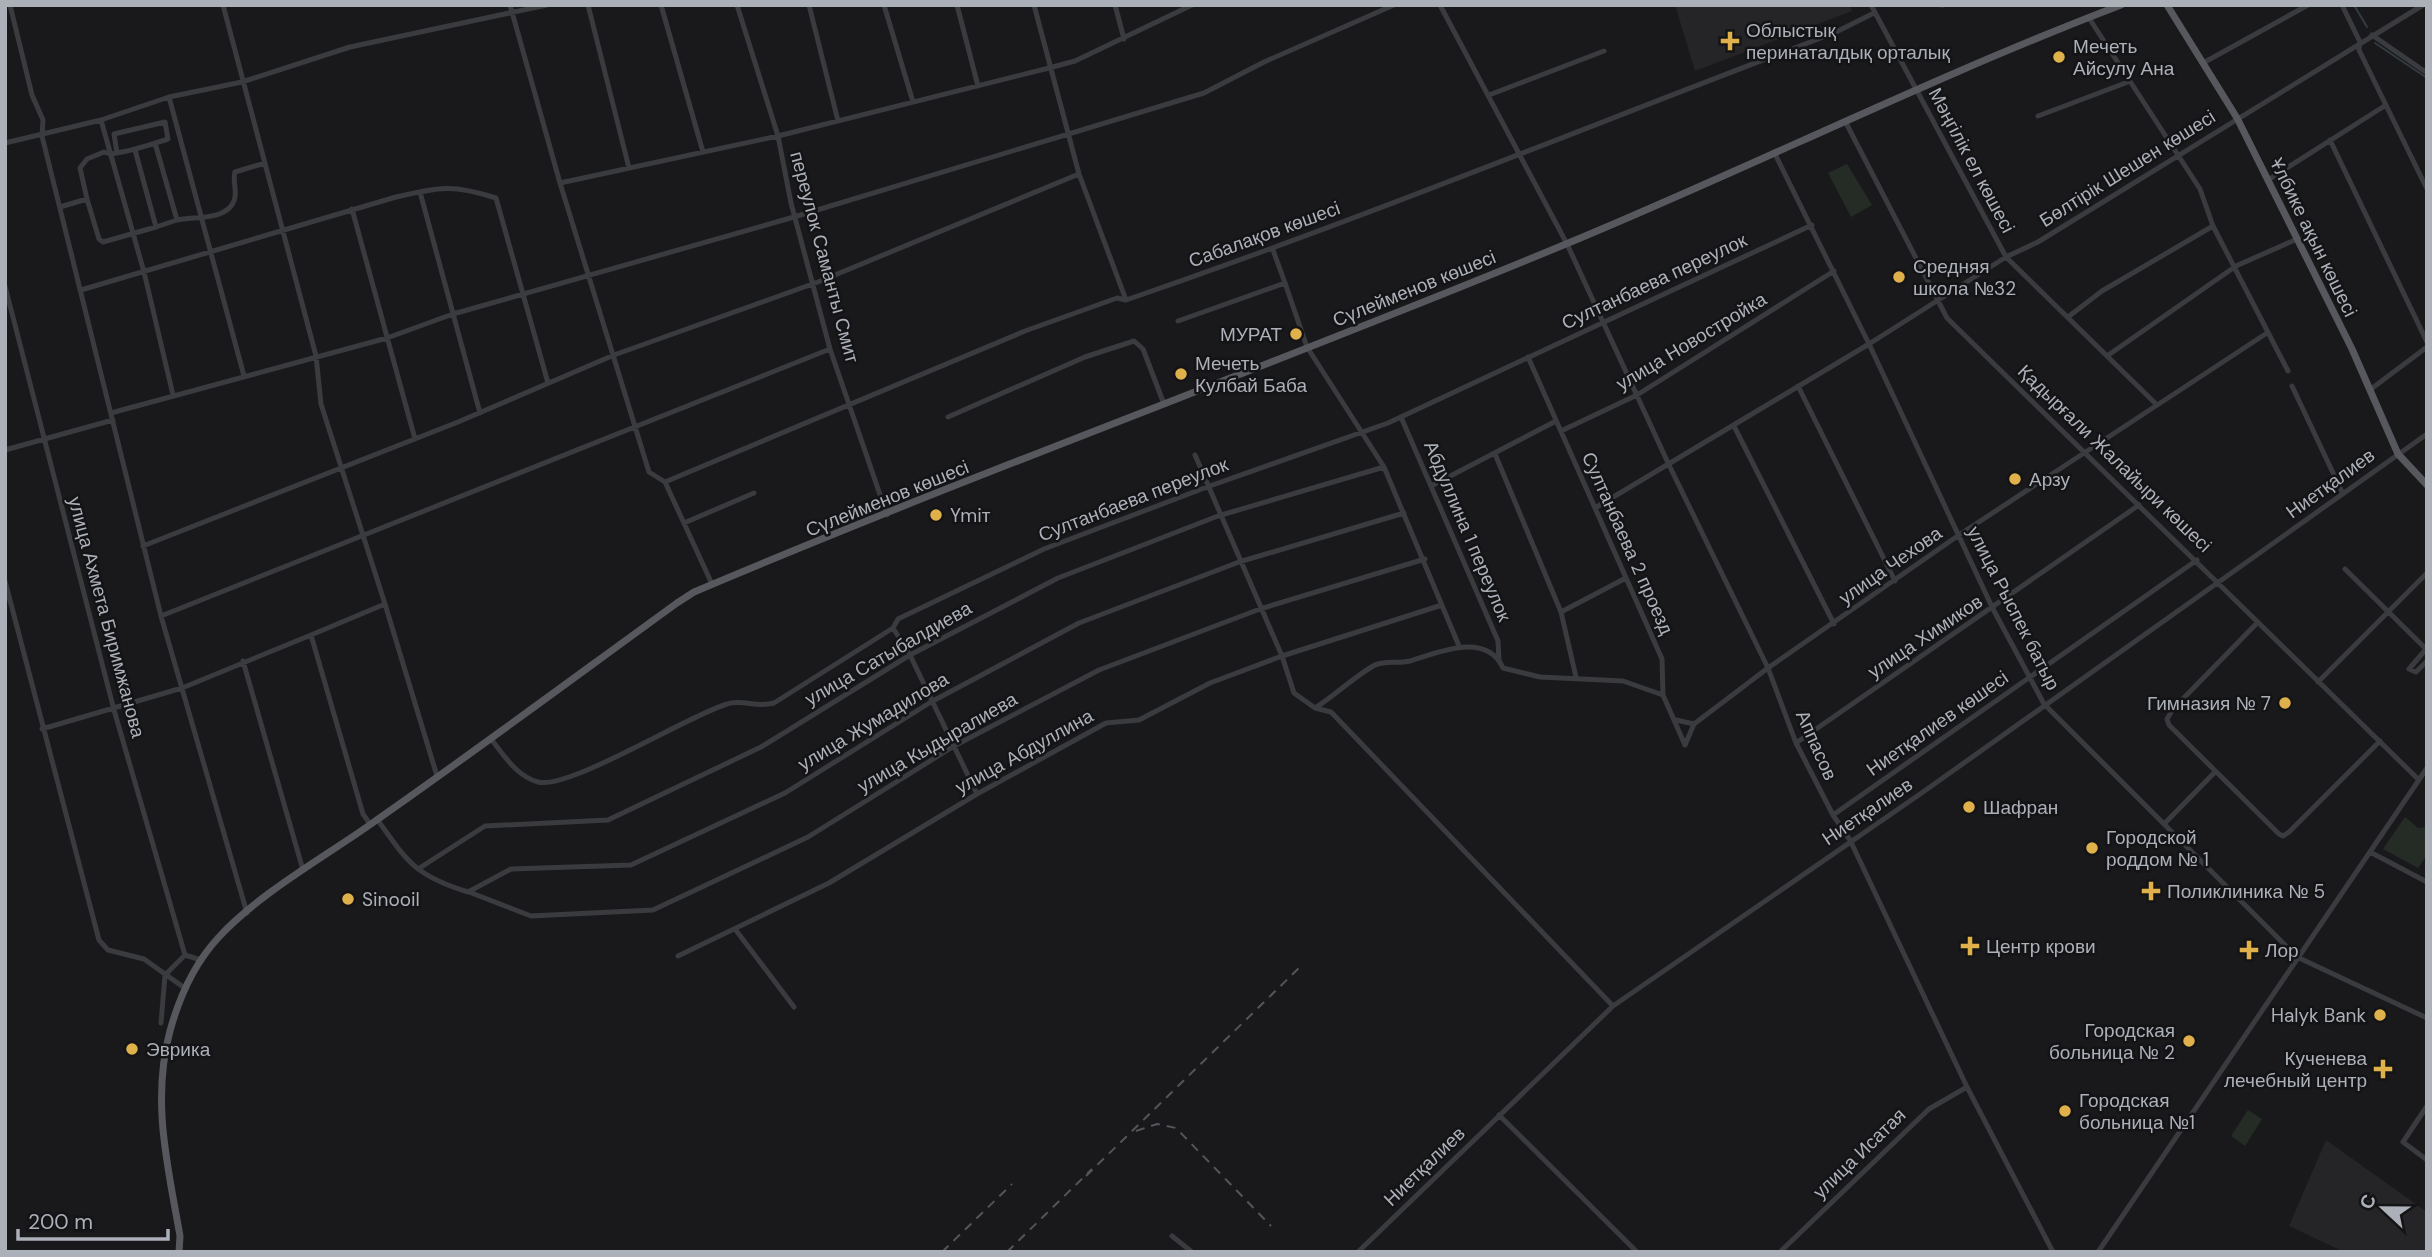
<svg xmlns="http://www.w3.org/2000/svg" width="2432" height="1257" font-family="'DM Sans',sans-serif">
	<rect width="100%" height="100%" fill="#19191b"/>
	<path fill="#252527" d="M1675,5H1850L1852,11L1695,71Z
		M2326,1140L2427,1212V1252H2344L2289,1226Z"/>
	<path fill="#252c26" d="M1847,164L1872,205L1851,217L1828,173Z
		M2405,817L2418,828L2427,827V855L2418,868L2383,849Z
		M2248,1110L2262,1119L2245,1146L2231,1136Z"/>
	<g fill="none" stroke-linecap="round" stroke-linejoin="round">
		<path stroke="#333b42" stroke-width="2" d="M2354,5L2367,27
			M2375,43L2427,78"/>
		<path stroke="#3a3b3f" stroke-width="5" d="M10,5L32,95L43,120L42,136L161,616L247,913
			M223,5L316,356L321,404L385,604L311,635
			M510,5L560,183L649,472L665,482L712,584
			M588,5L629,168
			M661,5L703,152
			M737,5L778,136L791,203L830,349L887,515
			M809,5L838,121
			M884,5L913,102
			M957,5L978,86
			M1034,5L1079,174L1126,300
			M1115,5L1124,39
			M1440,5L1567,244L1669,465L1768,668L1796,743L1833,815L1850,840L1967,1087L2053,1252
			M1871,5L2006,257L2156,404
			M1941,5H1943
			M2342,5L2360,42L2359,50L2427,189
			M2089,18L2200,189L2213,226L2288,371
			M2372,35L2427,73
			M2203,63L2308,5
			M1489,95L1604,51
			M169,97L244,376
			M2038,116L2128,82
			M101,120L144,272L173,395
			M1845,121L1947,318L2419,780
			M2330,140L2427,342
			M5,143L101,120L169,97L242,82L350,47L547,5
			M135,150L156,227L177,220L155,143
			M1774,152L1869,344L1993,609L2044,704L2297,957L2427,1018
			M110,154C130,152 149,145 168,139L165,122L114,134L117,153
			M2268,180L2386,105
			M560,183L778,136L1049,68L1075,61L1192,5
			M420,192L480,413
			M87,199L80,168L87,159L104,152L110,154
			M60,207L87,199L99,239L103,242L156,227
			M352,209L415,439
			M177,220C194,216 226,221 234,201C238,191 232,182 235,172L265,163
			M1285,283L1307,347L1384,467L1459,646
			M5,286L114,710L185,955
			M81,290L396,197C440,187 453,184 496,198L548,383
			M2068,317L2102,291L2213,226
			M1178,321L1285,283L1273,250
			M2107,356L2236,266L2297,239
			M1528,357L1662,659L1663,695L1685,745
			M1798,386L1895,581
			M2292,386L2343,494
			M2371,389L2427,347
			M111,413L387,338L453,314L794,217L1204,93L1264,62L1394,5
			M948,417L1085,357L1134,341L1143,349L1164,404
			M1401,417L1498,641L1499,660
			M1734,426L1834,624
			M1561,431L1637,395L1834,271
			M5,450L113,420
			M1495,454L1561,612L1576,677
			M1195,455L1282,656L1294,693L1315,708L1331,712L1613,1006
			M665,482L1025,331L1117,298L1126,300C1365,218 1598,122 1834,33L1874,13
			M1433,485L1556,421
			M1595,508L1869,344L2006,257L2038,242L2423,5
			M684,523L754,493
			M143,546L458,422L614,355L818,282L1079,174
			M2345,569L2426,649
			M5,581L99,940L108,950L144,959L186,989
			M385,604L437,776
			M1561,612L1626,578
			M161,616L830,349
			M2258,622L2173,709L2167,719L2169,725L2279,834L2283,836L2289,832L2380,741
			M893,628L910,655L977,794
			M2427,648L2409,669L2416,672L2427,661
			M243,661L303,870
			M2318,682L2427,573
			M1315,708C1335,695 1353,678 1373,666C1383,660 1398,664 1410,661C1435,654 1486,630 1503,668L1540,677L1623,681L1663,695
			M1676,720L1694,724
			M42,729L182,688L311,635L363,814L370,824
			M491,739C504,755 516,776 538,782C569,790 687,716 727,704C742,699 757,708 774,703L893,628L898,619L1044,549L1207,487L1388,423L1812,225
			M1796,743L2139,505
			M1685,745L1694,724L1768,668L1959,535L2267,333
			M1833,815L2197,560
			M377,819C408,863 416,876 468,892L511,869L631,865L785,793L931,702L1079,623L1239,562L1404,513
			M2164,824L2215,772
			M2370,852L2427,882
			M418,869L485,826L608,820L761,747L910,655L1058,578L1218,516L1384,467
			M469,892L531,916L653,910L808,837L954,746L1099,670L1260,609L1425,559
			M735,929L794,1007
			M678,956L829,883L977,794L1106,723L1139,720L1210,683L1282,656L1442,605
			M161,1023L165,975L185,955L201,960
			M2427,1106L2403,1142L2427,1160
			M1499,1115L1637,1252
			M1172,1236L1192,1252
			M1358,1252L1613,1006L1923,792L2427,434
			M1780,1252L1929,1109L1967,1087
			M2098,1252L2427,768"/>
		<path stroke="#56585e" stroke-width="7" d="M2167,5L2237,118L2352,349L2398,454L2427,485
			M179,1252L180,1236C168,1167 151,1101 170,1031C179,998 195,963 218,938C258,894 323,858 371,824C474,752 575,677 677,603L694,592C982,470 1277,364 1566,244C1752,167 1932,77 2121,5"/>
		<path stroke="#53555a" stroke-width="2" stroke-dasharray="9 7" stroke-linecap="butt" d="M1136,1131L1157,1124L1176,1128L1271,1226
			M1086,1176L1302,965
			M942,1252L1012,1184
			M1007,1252L1092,1169"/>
	</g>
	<g fill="#e0b14b" stroke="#141416" stroke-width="2.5">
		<path d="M1726.5 30.5h7v7h7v7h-7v7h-7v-7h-7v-7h7z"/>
		<circle cx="2059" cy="57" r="7"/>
		<circle cx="1899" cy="277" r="7"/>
		<circle cx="1296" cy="334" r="7"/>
		<circle cx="1181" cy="374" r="7"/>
		<circle cx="2015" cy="479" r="7"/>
		<circle cx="936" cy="515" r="7"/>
		<circle cx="2285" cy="703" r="7"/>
		<circle cx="1969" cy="807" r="7"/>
		<circle cx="2092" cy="848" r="7"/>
		<path d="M2147.5 880.5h7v7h7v7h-7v7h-7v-7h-7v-7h7z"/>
		<circle cx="348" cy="899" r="7"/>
		<path d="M1966.5 935.5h7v7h7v7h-7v7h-7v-7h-7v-7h7z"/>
		<path d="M2245.5 939.5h7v7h7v7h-7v7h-7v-7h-7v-7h7z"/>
		<circle cx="2380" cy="1015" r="7"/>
		<circle cx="2189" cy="1041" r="7"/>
		<circle cx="132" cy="1049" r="7"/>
		<path d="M2379.5 1058.5h7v7h7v7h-7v7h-7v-7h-7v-7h7z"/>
		<circle cx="2065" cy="1111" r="7"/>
	</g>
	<g text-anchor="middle" stroke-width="5" stroke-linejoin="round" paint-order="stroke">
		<g font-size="19" fill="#acb0b9" stroke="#141416" text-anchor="start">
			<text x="1746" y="37">Облыстық<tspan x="1746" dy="22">перинаталдық орталық</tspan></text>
			<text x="2073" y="53">Мечеть<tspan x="2073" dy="22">Айсулу Ана</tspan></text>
			<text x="1913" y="273">Средняя<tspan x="1913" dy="22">школа №32</tspan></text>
			<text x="1282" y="341" text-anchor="end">МУРАТ</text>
			<text x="1195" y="370">Мечеть<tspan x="1195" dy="22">Кулбай Баба</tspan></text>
			<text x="2029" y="486">Арзу</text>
			<text x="950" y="522">Ymiт</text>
			<text x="2271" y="710" text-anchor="end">Гимназия № 7</text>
			<text x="1983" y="814">Шафран</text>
			<text x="2106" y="844">Городской<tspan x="2106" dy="22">роддом № 1</tspan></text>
			<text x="2167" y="898">Поликлиника № 5</text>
			<text x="362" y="906">Sinooil</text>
			<text x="1986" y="953">Центр крови</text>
			<text x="2265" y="957">Лор</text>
			<text x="2366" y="1022" text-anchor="end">Halyk Bank</text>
			<text x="2175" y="1037" text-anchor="end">Городская<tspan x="2175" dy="22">больница № 2</tspan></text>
			<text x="146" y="1056">Эврика</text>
			<text x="2367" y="1065" text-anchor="end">Кученева<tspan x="2367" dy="22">лечебный центр</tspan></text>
			<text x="2079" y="1107">Городская<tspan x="2079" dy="22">больница №1</tspan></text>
		</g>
		<g font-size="19" fill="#acb0b9" stroke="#141416">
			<text transform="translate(1972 160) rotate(62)" y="7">Мәңгілік ел көшесі</text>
			<text transform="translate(2127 168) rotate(-32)" y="7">Бөлтірік Шешен көшесі</text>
			<text transform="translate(1264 234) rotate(-20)" y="7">Сабалақов көшесі</text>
			<text transform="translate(2314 237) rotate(64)" y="7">Ұлбике ақын көшесі</text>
			<text transform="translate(825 257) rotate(75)" y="7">переулок Саманты Смит</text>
			<text transform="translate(1654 281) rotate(-25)" y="7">Султанбаева переулок</text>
			<text transform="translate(1414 288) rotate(-22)" y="7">Сүлейменов көшесі</text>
			<text transform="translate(1691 341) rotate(-31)" y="7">улица Новостройка</text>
			<text transform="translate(2115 458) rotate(44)" y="7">Қадырғали Жалайыри көшесі</text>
			<text transform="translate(2330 483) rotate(-36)" y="7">Ниетқалиев</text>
			<text transform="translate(887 498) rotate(-22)" y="7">Сүлейменов көшесі</text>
			<text transform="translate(1133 499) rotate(-21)" y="7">Султанбаева переулок</text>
			<text transform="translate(1468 531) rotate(67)" y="7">Абдуллина 1 переулок</text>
			<text transform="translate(1628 543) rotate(66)" y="7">Султанбаева 2 проезд</text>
			<text transform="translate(1890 565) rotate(-35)" y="7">улица Чехова</text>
			<text transform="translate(2014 608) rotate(63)" y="7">улица Рыспек батыр</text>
			<text transform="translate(107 617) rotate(75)" y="7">улица Ахмета Биримжанова</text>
			<text transform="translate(1925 636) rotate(-34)" y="7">улица Химиков</text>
			<text transform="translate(888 653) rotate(-30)" y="7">улица Сатыбалдиева</text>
			<text transform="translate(873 721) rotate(-31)" y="7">улица Жумадилова</text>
			<text transform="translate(1937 723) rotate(-35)" y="7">Ниетқалиев көшесі</text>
			<text transform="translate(937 742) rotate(-30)" y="7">улица Кыдыралиева</text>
			<text transform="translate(1817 745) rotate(66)" y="7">Аппасов</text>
			<text transform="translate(1024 751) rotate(-29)" y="7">улица Абдуллина</text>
			<text transform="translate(1867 811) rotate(-34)" y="7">Ниетқалиев</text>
			<text transform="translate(1859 1153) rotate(-44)" y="7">улица Исатая</text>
			<text transform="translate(1424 1166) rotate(-44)" y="7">Ниетқалиев</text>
		</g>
	</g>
	<rect width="2432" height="1257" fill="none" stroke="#acb0b9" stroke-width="14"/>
	<g transform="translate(2383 1208) rotate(292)" stroke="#141416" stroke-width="5" paint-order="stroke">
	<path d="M0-5L12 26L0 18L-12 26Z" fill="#acb0b9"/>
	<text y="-10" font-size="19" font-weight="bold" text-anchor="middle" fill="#acb0b9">С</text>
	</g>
	<path d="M18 1229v10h150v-10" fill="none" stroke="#acb0b9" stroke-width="3.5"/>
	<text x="28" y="1229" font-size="21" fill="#acb0b9" stroke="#141416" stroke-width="5" paint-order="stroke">200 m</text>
</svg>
